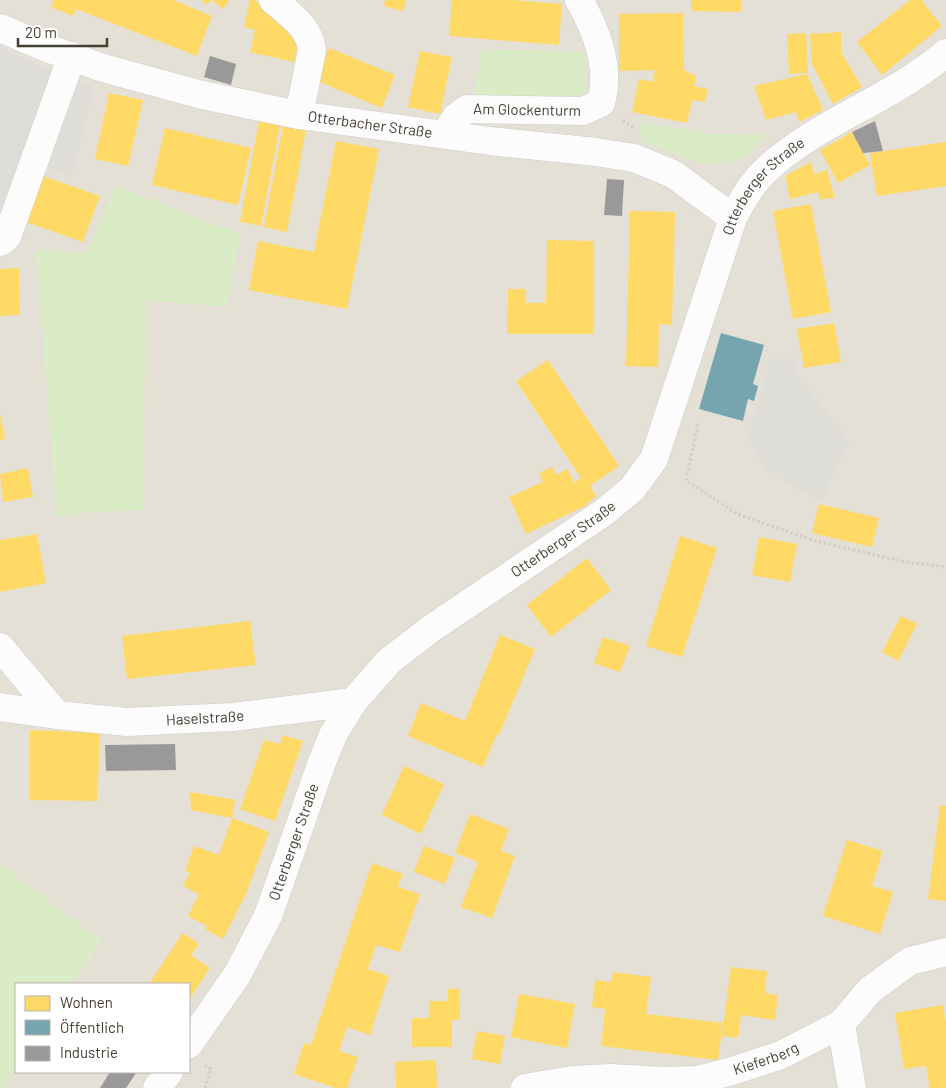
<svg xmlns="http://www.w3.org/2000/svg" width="946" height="1088" font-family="Barlow,sans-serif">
	<rect width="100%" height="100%" fill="#f0eee8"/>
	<path fill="#e5e0d5" d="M0,0H946V1088H2L16,1067V1072H189V984H72L101,941L0,864Z"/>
	<path fill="#daecc6" d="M482,49L584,52L586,93L549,99L474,97Z
		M640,122L712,134L768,135L744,158L723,163H700L641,141Z
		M116,186L240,234L227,307L146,300L143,510L89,512L57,518L36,249L86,254Z
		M0,864L101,941L72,984H16V1067L2,1088H0Z"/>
	<path fill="#dfddd8" d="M0,47L53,71L0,220Z
		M70,77L94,86L72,176L41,165Z
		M794,358L796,374L850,442L822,500L764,470L748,439L770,359Z"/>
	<path fill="#ffd966" d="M54,0H173L212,16L197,56L76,9L73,16L51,7Z
		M201,0H230L223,9L211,0L207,5Z
		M250,0H254L300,34L294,62L250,52L255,30L244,27Z
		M385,0H406L403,11L384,6Z
		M452,0H513L562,4L559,45L449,36Z
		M691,0H741V12L691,11Z
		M910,0H921L942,26L882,75L857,42Z
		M683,13L684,70L696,76L694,86L708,89L705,102L692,100L687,123L632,112L639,79L653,82L655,70L619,71V14Z
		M841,32V52L862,87L833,104L812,64L810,34Z
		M806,33L808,73L789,74L787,34Z
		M329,48L395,75L382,108L315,80Z
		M420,51L452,57L440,114L408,107Z
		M807,74L823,110L799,122L796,112L766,120L754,86Z
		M109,93L143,100L128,166L95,159Z
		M260,116L281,120L261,226L240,222Z
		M284,120L307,124L287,232L264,227Z
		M165,128L251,148L238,205L152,185Z
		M852,132L870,165L838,183L820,150Z
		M336,141L379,149L347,309L249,290L258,241L314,252Z
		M946,142V186L877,196L870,153Z
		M811,162L814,174L827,170L835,198L820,199L818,192L790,199L785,176Z
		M43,176L100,196L83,242L26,222Z
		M811,204L831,312L793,319L773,211Z
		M630,211L675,212L672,325L659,324L658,367L626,366Z
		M547,240L594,241V334H507L508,289H526V303H546Z
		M19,268L20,315L0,316V269Z
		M834,323L841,362L804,368L797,329Z
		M548,360L619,466L590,486L596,496L585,506L526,534L509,497L543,482L539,473L552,467L556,475L568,469L574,483L581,478L516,381Z
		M0,414L5,439L0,440Z
		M28,468L33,497L3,502L0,474Z
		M819,504L879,518L872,547L812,533Z
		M37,534L46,583L0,592V540Z
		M680,536L717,548L682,657L646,646Z
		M759,537L797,544L790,582L752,575Z
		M587,558L611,590L551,637L527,605Z
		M901,616L917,624L898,661L882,652Z
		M250,621L256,665L127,679L122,636Z
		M500,635L535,649L499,735L497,734L483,767L408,736L421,703L465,721Z
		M603,637L630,646L620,672L594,663Z
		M30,730L100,733L97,801L30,800Z
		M283,735L303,741L275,821L240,809L264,740L280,744Z
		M404,766L444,784L421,834L382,815Z
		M190,792L235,800L232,818L191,810Z
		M940,806H946V901L928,899Z
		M470,814L509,829L501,851L515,856L492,918L461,907L478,862L455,853Z
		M232,818L269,832L246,894L223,939L205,929L207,926L188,916L199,894L183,886L190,873L185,871L194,846L219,855Z
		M847,840L883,851L872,886L893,892L880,934L823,916Z
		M424,846L455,858L445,884L414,872Z
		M372,863L403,874L398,887L420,894L400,952L376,945L368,969L389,976L370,1035L347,1027L339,1051L358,1057L347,1088H336L294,1074L304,1043L311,1045Z
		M183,933L199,944L191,955L210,968L189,1000V984H149Z
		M731,967L767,971L765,993L778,995L775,1020L741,1015L738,1038L722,1036Z
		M613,972L651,977L646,1014L723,1023L718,1060L601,1046L605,1009L592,1007L595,980L611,982Z
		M448,989H459L460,1020H452V1047H412V1018H429V1001H448Z
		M519,994L575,1004L567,1048L511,1037Z
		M943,1005L946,1024V1088H930L926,1066L904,1069L895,1013Z
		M477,1031L505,1036L500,1064L472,1059Z
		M436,1060L437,1088H396L395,1062Z"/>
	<path fill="#76a5af" d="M721,333L764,345L753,384L758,386L754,401L748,399L743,421L699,409Z"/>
	<path fill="#999" d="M210,56L236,64L231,85L204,77Z
		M875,121L883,151L863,153L852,132Z
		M607,179L624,180L622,216L604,215Z
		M175,744L176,770L106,771L105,745Z
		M110,1072H134L136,1073L126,1088H100Z"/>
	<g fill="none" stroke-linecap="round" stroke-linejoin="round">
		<g stroke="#ceccc5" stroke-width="29">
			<g id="minor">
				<path d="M273,0C289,14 310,27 312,50L299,115"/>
				<path id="s1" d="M0,28L47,48L103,68L202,95L299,115L490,141L596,152L634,158L673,174L733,218"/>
				<path id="s2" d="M445,134L456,117L467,109L583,111L601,103C611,67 597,31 579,0"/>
				<path d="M0,242L7,237L72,56"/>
				<path d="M0,647L57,715"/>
				<path id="s3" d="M0,707L57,715L127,722L233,717L353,702"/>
				<path d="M841,1024L852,1088"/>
				<path id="s4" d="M189,1044L237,975L268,916L322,762L333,735L353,702L389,661L432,628L603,513L632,489L654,459L733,218C741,202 751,184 765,171C818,121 891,100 946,53"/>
				<path d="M157,1088L169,1072"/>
				<path id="s5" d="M525,1088L572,1080L611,1078L664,1081L697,1080L729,1072L781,1055L841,1024L870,990L910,961L946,952"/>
			</g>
		</g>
		<path stroke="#d1cec9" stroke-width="3" stroke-dasharray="2.5 2.5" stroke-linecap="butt" d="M623,120L634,128
			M698,424L686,480L737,514L816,541L905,562L946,567
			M205,1088L211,1069L205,1066"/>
		<use href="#minor" stroke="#fdfcfc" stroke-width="28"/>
	</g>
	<g text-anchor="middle" stroke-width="5" stroke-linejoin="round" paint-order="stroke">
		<g font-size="15" fill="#464034" stroke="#fff">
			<text dy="5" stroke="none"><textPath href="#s2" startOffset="94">Am Glockenturm</textPath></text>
			<text dy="5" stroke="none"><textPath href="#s1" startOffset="384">Otterbacher Straße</textPath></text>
			<text dy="5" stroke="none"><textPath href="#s4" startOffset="1069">Otterberger Straße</textPath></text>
			<text dy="5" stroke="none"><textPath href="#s4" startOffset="649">Otterberger Straße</textPath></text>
			<text dy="5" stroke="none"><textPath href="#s3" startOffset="206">Haselstraße</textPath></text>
			<text dy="5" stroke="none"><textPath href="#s4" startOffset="229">Otterberger Straße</textPath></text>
			<text dy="5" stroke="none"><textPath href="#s5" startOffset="245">Kieferberg</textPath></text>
		</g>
	</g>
	<rect x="15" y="983" width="175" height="90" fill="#ffffff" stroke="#b5b3ae"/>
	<rect x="25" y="996" width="25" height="15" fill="#ffd966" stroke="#b5b3ae"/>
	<text x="60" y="1008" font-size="15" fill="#464034">Wohnen</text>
	<rect x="25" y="1020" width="25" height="15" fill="#76a5af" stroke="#b5b3ae"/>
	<text x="60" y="1033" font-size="15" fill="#464034">Öffentlich</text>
	<rect x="25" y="1046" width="25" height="15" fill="#999999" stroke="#b5b3ae"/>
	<text x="60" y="1058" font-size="15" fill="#464034">Industrie</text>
	<path d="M18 38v8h89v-8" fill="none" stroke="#464034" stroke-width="2.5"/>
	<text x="25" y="38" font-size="15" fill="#464034" stroke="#ffffff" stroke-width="4" paint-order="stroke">20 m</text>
</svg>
